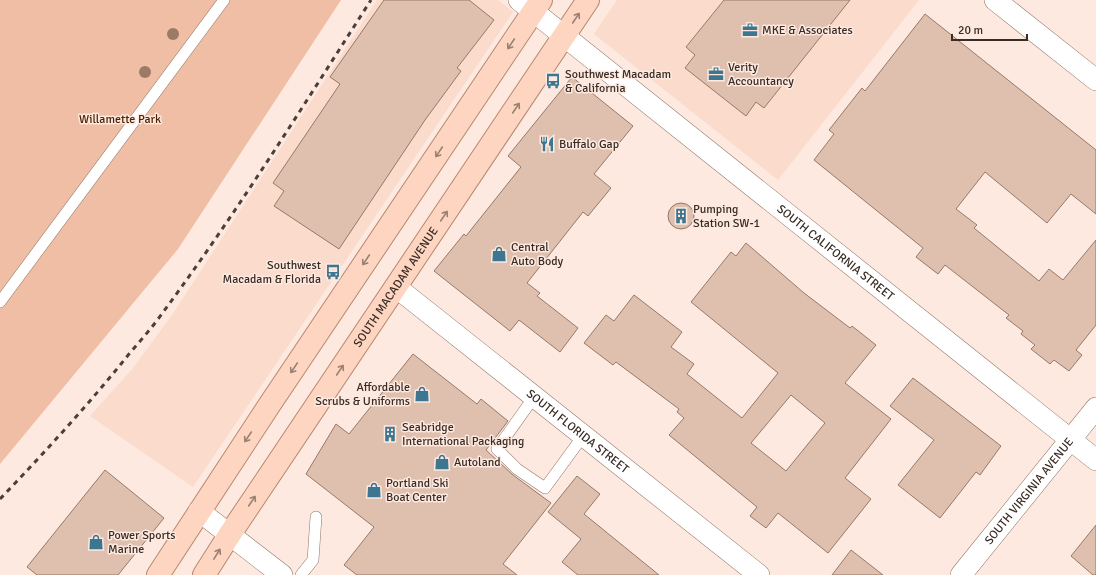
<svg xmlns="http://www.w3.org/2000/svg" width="1096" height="575" font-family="Signika,sans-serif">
	<rect width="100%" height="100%" fill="#fde9df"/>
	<path fill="#fbdbcb" d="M377,0H498L513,12L193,487L90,416L133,368L172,315Z
		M617,0H919L778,180L594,34Z"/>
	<path fill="#efbea4" d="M0,0H341L178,249L0,464Z"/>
	<path fill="#dfc0af" stroke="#967969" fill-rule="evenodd" d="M384,0H469L494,20L457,68L461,71L425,120L339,249L274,206L284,191L273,183L340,84L330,77Z
		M724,0H850L764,108L756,102L746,116L685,68L695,55L686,47Z
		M925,14L1096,150V214L1071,194L1047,223L985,172L956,209L977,225L974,228L1039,281L1049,269L1063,280L1096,240V325L1076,350L1082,355L1069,371L1054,360L1050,364L1031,349L1035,345L1021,334L1023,331L1006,318L1009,315L945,265L938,274L916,257L923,248L814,160L834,134L829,130L862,88L865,91Z
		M572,77L633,126L594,174L611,188L588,216L583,212L527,283L540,293L537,296L578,328L560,352L519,320L510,331L434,271L464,234L466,236L521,167L508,156Z
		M668 216a13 13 0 1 1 26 0a13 13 0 1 1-26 0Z
		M746,243L804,293L850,328L852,326L876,345L845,383L891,419L845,478L871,499L828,553L778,513L766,528L750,516L757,507L669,435L684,418L677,412L679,409L616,362L613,365L584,343L606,315L614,321L634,295L682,332L671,347L694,364L687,374L742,418L778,373L691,302L731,252L736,256ZM791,395L825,423L786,471L751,443Z
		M413,354L477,404L481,399L508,421L486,450L513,475L551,503L503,564L517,575H357L344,565L374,527L306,474L336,424L349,434Z
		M913,378L1001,446L980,475L976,472L940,518L898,485L934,440L890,406Z
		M105,470L164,518L118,575H37L27,567Z
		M577,476L600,494L584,514L659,575H578L562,562L581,539L548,512Z
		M1096,525V575H1093L1071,556Z
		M851,550L883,575H832Z"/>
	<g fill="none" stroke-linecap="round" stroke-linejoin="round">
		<g stroke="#917465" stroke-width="12">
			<path id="lane" d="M0,302L224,0
				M534,397L497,449L517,469L545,488L583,436
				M301,575L313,560L316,517"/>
		</g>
		<g stroke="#917465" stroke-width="22">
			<g id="street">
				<path id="s1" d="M519,0L1096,460"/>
				<path d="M995,0L1096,80"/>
				<path id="s2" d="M396,287L759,575"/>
				<path d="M199,511L282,575"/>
				<path id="s3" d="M961,575L1096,408"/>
			</g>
		</g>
		<g stroke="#b7886e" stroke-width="24">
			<g id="primary">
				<path d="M158,575L270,404L541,0"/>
				<path id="s4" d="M204,575L230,534L588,0"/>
			</g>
		</g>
		<use href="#lane" stroke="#fff" stroke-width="11"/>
		<use href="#street" stroke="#fff" stroke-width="21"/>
		<use href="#primary" stroke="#fdd5c0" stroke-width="22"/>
		<path stroke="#4c3f38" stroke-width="3" stroke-dasharray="5 5" stroke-linecap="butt" d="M0,499C45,452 89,404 129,354C140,341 151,329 161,315C236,214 303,106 371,0"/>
	</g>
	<g fill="#9c7b66">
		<circle cx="173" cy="34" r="6"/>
		<circle cx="145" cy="72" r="6"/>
	</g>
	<defs><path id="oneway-shaft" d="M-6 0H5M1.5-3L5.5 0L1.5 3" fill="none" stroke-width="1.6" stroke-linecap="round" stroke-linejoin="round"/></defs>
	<g stroke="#9a8072">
		<use href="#oneway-shaft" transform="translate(576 18) rotate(-56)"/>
		<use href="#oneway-shaft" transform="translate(511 44) rotate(124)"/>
		<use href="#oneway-shaft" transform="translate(516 108) rotate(-56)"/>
		<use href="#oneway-shaft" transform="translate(439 152) rotate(124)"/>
		<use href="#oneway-shaft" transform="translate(444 216) rotate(-56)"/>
		<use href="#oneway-shaft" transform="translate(366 260) rotate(124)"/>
		<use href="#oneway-shaft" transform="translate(294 368) rotate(124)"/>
		<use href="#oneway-shaft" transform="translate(340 370) rotate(-56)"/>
		<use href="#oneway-shaft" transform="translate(248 437) rotate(124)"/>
		<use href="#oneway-shaft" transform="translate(252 501) rotate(-56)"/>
		<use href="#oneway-shaft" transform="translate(217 554) rotate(-58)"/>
	</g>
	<defs>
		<g id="office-bare" transform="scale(1.2)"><path d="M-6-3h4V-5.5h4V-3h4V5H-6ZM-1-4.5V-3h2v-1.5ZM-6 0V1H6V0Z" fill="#3d7690" stroke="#fde9df" stroke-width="2.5" paint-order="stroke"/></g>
		<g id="bus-bare" transform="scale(1.2)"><path d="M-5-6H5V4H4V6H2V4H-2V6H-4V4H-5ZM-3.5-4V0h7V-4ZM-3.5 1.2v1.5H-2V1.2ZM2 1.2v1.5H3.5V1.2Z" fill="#3d7690" stroke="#fde9df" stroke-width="2.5" paint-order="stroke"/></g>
		<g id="restaurant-bare" transform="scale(1.2)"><path d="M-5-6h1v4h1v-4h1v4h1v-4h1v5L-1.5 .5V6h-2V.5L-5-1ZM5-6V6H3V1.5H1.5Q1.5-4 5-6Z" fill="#3d7690" stroke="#fde9df" stroke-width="2.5" paint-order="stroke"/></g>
		<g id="building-bare" transform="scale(1.2)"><path d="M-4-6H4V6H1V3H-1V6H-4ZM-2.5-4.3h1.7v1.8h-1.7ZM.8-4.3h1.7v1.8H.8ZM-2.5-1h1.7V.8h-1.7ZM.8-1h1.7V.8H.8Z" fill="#3d7690" stroke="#fde9df" stroke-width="2.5" paint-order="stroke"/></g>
		<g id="shop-bare" transform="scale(1.2)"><path d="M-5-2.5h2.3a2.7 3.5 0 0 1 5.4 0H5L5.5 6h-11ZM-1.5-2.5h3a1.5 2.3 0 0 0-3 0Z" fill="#3d7690" stroke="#fde9df" stroke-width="2.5" paint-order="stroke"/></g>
	</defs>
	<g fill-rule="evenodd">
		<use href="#office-bare" x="750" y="30"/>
		<use href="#office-bare" x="716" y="74"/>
		<use href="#bus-bare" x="553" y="81"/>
		<use href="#restaurant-bare" x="547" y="144"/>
		<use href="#building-bare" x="681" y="216"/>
		<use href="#shop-bare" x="499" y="254"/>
		<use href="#bus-bare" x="333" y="272"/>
		<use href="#shop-bare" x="422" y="394"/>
		<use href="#building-bare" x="390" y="434"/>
		<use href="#shop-bare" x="442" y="462"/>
		<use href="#shop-bare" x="374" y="490"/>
		<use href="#shop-bare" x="96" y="542"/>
	</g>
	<g text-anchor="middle" stroke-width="3" stroke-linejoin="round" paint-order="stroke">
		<g font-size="12" fill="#382c25" stroke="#fde9df" text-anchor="start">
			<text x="762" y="34">MKE &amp; Associates</text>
			<text x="728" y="71">Verity<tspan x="728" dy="14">Accountancy</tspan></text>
			<text x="565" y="78">Southwest Macadam<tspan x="565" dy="14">&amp; California</tspan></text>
			<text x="559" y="148">Buffalo Gap</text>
			<text x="693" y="213">Pumping<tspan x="693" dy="14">Station SW-1</tspan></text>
			<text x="511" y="251">Central<tspan x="511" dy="14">Auto Body</tspan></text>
			<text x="321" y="269" text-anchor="end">Southwest<tspan x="321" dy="14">Macadam &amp; Florida</tspan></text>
			<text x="410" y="391" text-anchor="end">Affordable<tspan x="410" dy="14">Scrubs &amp; Uniforms</tspan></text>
			<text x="402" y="431">Seabridge<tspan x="402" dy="14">International Packaging</tspan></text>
			<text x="454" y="466">Autoland</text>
			<text x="386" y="487">Portland Ski<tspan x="386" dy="14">Boat Center</tspan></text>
			<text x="108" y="539">Power Sports<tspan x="108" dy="14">Marine</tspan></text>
		</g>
		<g font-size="12" fill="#4d2103" stroke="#fde9df">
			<text x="120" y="123">Willamette Park</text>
		</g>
		<g font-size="12" fill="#382c25" stroke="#fde9df">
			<text dy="4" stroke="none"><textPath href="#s1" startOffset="405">SOUTH CALIFORNIA STREET</textPath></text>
			<text dy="4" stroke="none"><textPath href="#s4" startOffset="346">SOUTH MACADAM AVENUE</textPath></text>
			<text dy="4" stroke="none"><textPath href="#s2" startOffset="232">SOUTH FLORIDA STREET</textPath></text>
			<text dy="4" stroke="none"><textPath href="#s3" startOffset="108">SOUTH VIRGINIA AVENUE</textPath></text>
		</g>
	</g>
	<path d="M952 34v6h75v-6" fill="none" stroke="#382c25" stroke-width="2"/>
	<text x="958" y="34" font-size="12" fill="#382c25" stroke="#fde9df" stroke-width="3" paint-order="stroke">20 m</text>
</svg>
